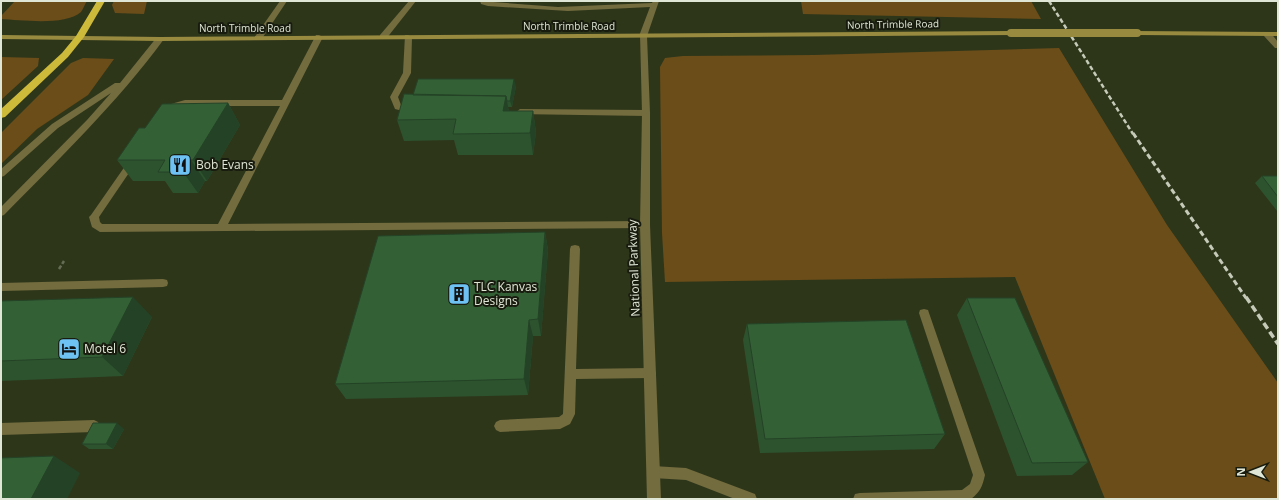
<svg xmlns="http://www.w3.org/2000/svg" width="1279" height="500" font-family="'Open Sans',sans-serif">
	<rect width="100%" height="100%" fill="#2e361a"/>
	<path fill="#6b4d19" d="M15,1H87C85,4 83,9 81,12C65,26 22,20 1,19V16Z
		M114,1H147L144,14L115,13L112,5Z
		M801,1H1031L1041,19L803,14Z
		M1059,48L1167,225L1278,383V499H1105L1015,277L665,282L662,233L660,67L665,58L683,56L814,55Z
		M1,57L39,58L38,66L1,100Z
		M83,58L114,59L88,95L37,129L1,164V133L71,63Z"/>
	<g fill="none" stroke-linecap="round" stroke-linejoin="round">
		<path stroke="#666d54" stroke-width="2.5" stroke-dasharray="4 2" stroke-linecap="butt" d="M59,269L64,261"/>
		<path fill="#736c3f" fill-rule="evenodd" d="M280,1H287L261,40H255L254,38Z
			M480,1L558,7L652,3L653,1H659L647,36L643,38L639,36L650,7L568,11L488,6L481,4Z
			M316,35H319L323,37L228,224L645,221L648,222L650,225L648,228L100,232L92,227L89,217L91,215L130,159L133,158L137,161L99,217L100,222L102,224H218L280,106H185L174,109L170,106L171,104L185,100H282Z
			M405,35H408L412,37L411,73L398,97L401,105L417,109L418,111L414,114L395,109L390,97L403,73Z
			M157,37H160L164,39C117,103 59,159 4,215L1,216V207L87,120L111,93L58,128L4,176L1,177V169L52,124L115,83H120Z
			M520,109L646,110L650,113L646,116L517,114L516,112Z
			M575,245L579,246L580,249L576,369L650,368L654,369L656,373L654,377L650,378L576,379L575,414L570,424L560,429L500,432L496,430L494,426L496,422L500,420L559,417L563,414L570,249L571,246Z
			M163,279L167,280L168,283L167,286L163,287L1,291V283Z
			M924,309L928,310L929,313L985,475C982,487 981,491 971,499H853L855,494L860,493L962,490L970,484L973,475L919,313L920,310Z
			M94,420L98,422L100,426L98,430L94,432L1,435V423Z
			M653,466L686,468L755,494L757,499H735L686,480L653,478L649,476L647,472L649,468Z"/>
		<path fill="#736c3f" fill-rule="evenodd" d="M1264,32H1270L1278,42V48H1275L1264,36Z
			M640,34H646L647,36L650,113V225L661,499H647L640,225L642,113Z"/>
		<path fill="#736c3f" fill-rule="evenodd" d="M409,1H416L386,39H380V35Z"/>
		<path fill="#988b40" fill-rule="evenodd" d="M1011,31L1015,33L1014,35L160,41L1,39V35L160,37Z
			M1134,31L1278,32V36L1137,35L1133,33Z"/>
		<path fill="#cdb93a" fill-rule="evenodd" d="M97,1H105L84,37L68,57L5,117L1,118V109L62,53L76,36Z"/>
		<path stroke="#c5cbb8" stroke-width="2.5" stroke-dasharray="4.5 2.5" stroke-linecap="butt" d="M1049,1L1133,134"/>
		<path stroke="#c5cbb8" stroke-width="3" stroke-dasharray="5.5 3" stroke-linecap="butt" d="M1133,133L1246,298"/>
		<path stroke="#c5cbb8" stroke-width="3.5" stroke-dasharray="7 3.5" stroke-linecap="butt" d="M1246,297L1278,344"/>
		<path stroke="#988b40" stroke-width="8" d="M1011,33H1137"/>
	</g>
	<path fill="#2d532e" d="M516,86L512,107H508L509,111H533L536,132L533,155H458L454,140L404,141L397,120L413,95Z
		M228,103L240,125L207,181H205L198,193H173L165,181H133L117,160L145,128Z
		M1262,176H1278V212L1255,183Z
		M545,232L548,250L541,336H533L528,395L346,399L335,384Z
		M967,298L1088,462L1072,475L1017,476L957,315Z
		M1,301L152,317L123,376L1,381Z
		M747,324L945,434L934,449L760,453L743,340Z
		M124,429L113,449H89L82,444Z"/>
	<path fill="#244326" d="M514,79L516,86L512,107L510,101Z
		M506,96L510,117L503,111Z
		M228,103L240,125L207,181L193,160Z
		M533,111L536,132L533,155L530,133Z
		M191,160L205,181L198,193L183,172Z
		M545,232L548,250L541,336L538,319Z
		M133,297L152,317L123,376L102,357Z
		M529,320L533,336L528,395L524,379Z
		M117,423L124,429L113,449L106,444Z
		M54,456L80,473L67,499H31Z"/>
	<path fill="#346036" stroke="#244326" d="M418,79H514L510,101H507L506,96L413,95Z
		M404,94L506,96L503,111H533L530,133L453,134L456,119L397,120Z
		M228,103L193,160H191L183,172H158L165,160H117L139,128H145L162,104Z
		M1262,176H1278V197Z
		M545,232L538,319L529,320L524,379L335,384L378,236Z
		M133,297L102,357L1,361V301Z
		M967,298H1015L1088,462L1032,463Z
		M906,320L945,434L765,439L747,324Z
		M93,423H117L106,444H82Z
		M54,456L31,499H1V458Z"/>
	<defs>
		<g id="restaurant-square" transform="scale(1.15)"><rect x="-9" y="-9" width="18" height="18" rx="4" fill="#6dc2f3" stroke="#181c0f"/><path d="M-5-6h1v4h1v-4h1v4h1v-4h1v5L-1.5 .5V6h-2V.5L-5-1ZM5-6V6H3V1.5H1.5Q1.5-4 5-6Z" fill="#111"/></g>
		<g id="building-square" transform="scale(1.15)"><rect x="-9" y="-9" width="18" height="18" rx="4" fill="#6dc2f3" stroke="#181c0f"/><path d="M-4-6H4V6H1V3H-1V6H-4ZM-2.5-4.3h1.7v1.8h-1.7ZM.8-4.3h1.7v1.8H.8ZM-2.5-1h1.7V.8h-1.7ZM.8-1h1.7V.8H.8Z" fill="#111"/></g>
		<g id="hotel-square" transform="scale(1.15)"><rect x="-9" y="-9" width="18" height="18" rx="4" fill="#6dc2f3" stroke="#181c0f"/><path d="M-6-4.5h1.5V1H6V5H4.5V3h-9V5H-6ZM-4 0a1.8 1.8 0 1 1 3.6 0ZM.5 0V-2.5h3Q6-2.5 6 0Z" fill="#111"/></g>
	</defs>
	<g fill-rule="evenodd">
		<use href="#restaurant-square" x="180" y="165"/>
		<use href="#building-square" x="459" y="294"/>
		<use href="#hotel-square" x="69" y="349"/>
	</g>
	<g text-anchor="middle" stroke-width="4" stroke-linejoin="round" paint-order="stroke">
		<g font-size="10" fill="#e0e6d5" stroke="#181c0f">
			<text transform="translate(893 24) rotate(-1)" y="4">North Trimble Road</text>
			<text x="569" y="30">North Trimble Road</text>
			<text x="245" y="32">North Trimble Road</text>
		</g>
		<g font-size="12" fill="#e0e6d5" stroke="#181c0f" text-anchor="start">
			<text x="196" y="169">Bob Evans</text>
			<text x="474" y="291">TLC Kanvas<tspan x="474" dy="14">Designs</tspan></text>
			<text x="84" y="353">Motel 6</text>
		</g>
		<g font-size="12" fill="#e0e6d5" stroke="#181c0f">
			<text transform="translate(634 268) rotate(-92)" y="4">National Parkway</text>
		</g>
	</g>
	<rect width="1279" height="500" fill="none" stroke="#e0e6d5" stroke-width="4"/>
	<g transform="translate(1251 472) rotate(270)" stroke="#181c0f" stroke-width="3" paint-order="stroke">
	<path d="M0-3L7 15L0 10L-7 15Z" fill="#e0e6d5"/>
	<text y="-6" font-size="11" font-weight="bold" text-anchor="middle" fill="#e0e6d5">N</text>
	</g>
</svg>
